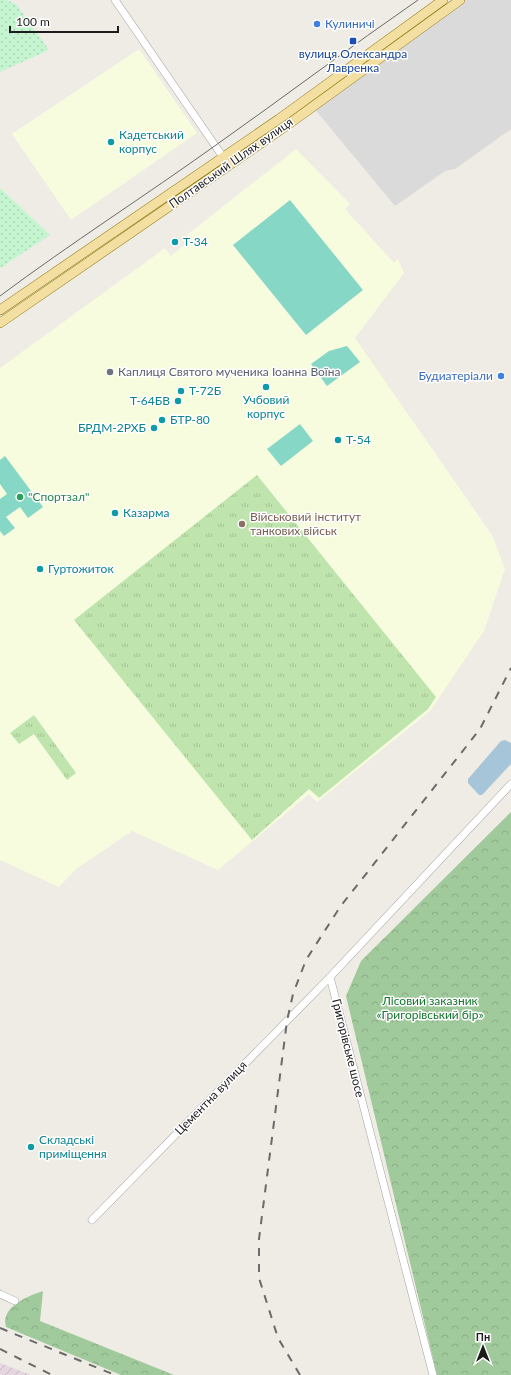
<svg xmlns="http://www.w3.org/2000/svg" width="511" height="1375" font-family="Lato,sans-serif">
	<defs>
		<pattern id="industrial-furrows" width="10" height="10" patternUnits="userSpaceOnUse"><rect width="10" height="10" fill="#e6d6e0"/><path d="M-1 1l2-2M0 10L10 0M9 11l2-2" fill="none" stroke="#c5b7c0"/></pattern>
		<pattern id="grass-tufts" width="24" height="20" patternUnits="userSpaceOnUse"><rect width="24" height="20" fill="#bfe4ad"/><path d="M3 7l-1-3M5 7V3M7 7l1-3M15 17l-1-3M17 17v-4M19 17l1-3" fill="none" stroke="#a4c394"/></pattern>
		<pattern id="forest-crowns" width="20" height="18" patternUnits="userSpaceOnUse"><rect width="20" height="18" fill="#a1ca9c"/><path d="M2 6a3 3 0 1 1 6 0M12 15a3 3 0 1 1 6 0" fill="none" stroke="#8aad86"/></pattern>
		<pattern id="park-dots" width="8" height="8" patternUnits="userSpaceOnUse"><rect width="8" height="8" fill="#c4f5d0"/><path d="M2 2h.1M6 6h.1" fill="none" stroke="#a8d2b2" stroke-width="1.8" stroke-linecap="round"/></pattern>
	</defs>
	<rect width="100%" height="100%" fill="#eeece4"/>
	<path fill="#dbdada" d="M462,0H511V129L455,169L445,171L395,206L313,107Z"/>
	<path fill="url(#industrial-furrows)" d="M0,1363L31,1375H0Z"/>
	<path fill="#f7fcde" d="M139,49L197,133L71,220L12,134Z
		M296,149L350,204L345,209L394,263L398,259L404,273L355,338L492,535L505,569L484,631L430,711L317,802L309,794L218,870L132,831L76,869L59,887L0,860V368L165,248L171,256L190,240L187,235Z"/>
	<path fill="url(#grass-tufts)" d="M257,475L436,697L428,709L319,798L309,789L252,840L74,620Z
		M34,715L76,773L67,780L34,734L19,744L10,733Z"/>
	<path fill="url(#forest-crowns)" d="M511,812V1375H437L346,996L361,961Z
		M43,1291L40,1321L174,1375H121L6,1327C0,1307 28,1296 43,1291Z"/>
	<path fill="url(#park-dots)" d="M0,0H6L16,4L49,50L0,72Z
		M0,188L50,235L0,268Z"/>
	<path fill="#87d7c6" d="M290,200L363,290L306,335L233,245Z
		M347,346L360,362L327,386L311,364L329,351Z
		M300,424L313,441L281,466L267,449Z
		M5,456L43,507L28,518L20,507L6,517L15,528L4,536L0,531V499L7,494L0,484V460Z"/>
	<path fill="#a7c5d8" d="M505,740L511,743V764L482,795H479L468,783V779L501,741Z"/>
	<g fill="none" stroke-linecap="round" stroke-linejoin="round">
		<g stroke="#a1a1a1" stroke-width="8">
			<path id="minor" d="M115,0L225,160
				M330,977L433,1375
				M92,1220L330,977L511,784
				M0,1294L15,1301"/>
		</g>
		<g stroke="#8b760b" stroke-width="10">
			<path id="major" d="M0,310L279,119L443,0
				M0,323L286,126L460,0"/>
		</g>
		<use href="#minor" stroke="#fff" stroke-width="7"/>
		<use href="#major" stroke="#f4dfa2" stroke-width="9"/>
		<path stroke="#6b6b6b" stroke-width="1" d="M0,296C71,243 145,196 216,145C284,97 350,47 418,0"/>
		<path stroke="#6b6b6b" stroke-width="2" stroke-dasharray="8 8" stroke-linecap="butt" d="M0,1328L115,1375
			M0,1349L52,1375
			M300,1375L278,1338L259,1278V1239L287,1021L293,994L306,960L340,907L480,729L511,668"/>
	</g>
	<g fill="#3f7fe0" stroke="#fff" stroke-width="1.5">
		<circle cx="317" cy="24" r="4"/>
		<circle cx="501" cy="376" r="4"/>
	</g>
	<rect fill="#1a4fb4" stroke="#fff" stroke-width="1.5" x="349" y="37" width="8" height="8" rx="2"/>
	<g fill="#0f9aa8" stroke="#fff" stroke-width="1.5">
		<circle cx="111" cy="142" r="4"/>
		<circle cx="175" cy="242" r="4"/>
		<circle cx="266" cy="387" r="4"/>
		<circle cx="181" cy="391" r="4"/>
		<circle cx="178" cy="401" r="4"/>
		<circle cx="162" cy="420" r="4"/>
		<circle cx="154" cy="428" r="4"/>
		<circle cx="338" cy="440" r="4"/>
		<circle cx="115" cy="513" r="4"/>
		<circle cx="40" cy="569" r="4"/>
		<circle cx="31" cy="1147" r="4"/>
	</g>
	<circle fill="#6b7280" stroke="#fff" stroke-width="1.5" cx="110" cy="372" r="4"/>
	<circle fill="#2e9e5b" stroke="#fff" stroke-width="1.5" cx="20" cy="497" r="4"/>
	<circle fill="#8d6e63" stroke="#fff" stroke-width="1.5" cx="242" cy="524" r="4"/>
	<g text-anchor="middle" stroke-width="3" stroke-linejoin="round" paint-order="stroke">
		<g font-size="12" fill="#366cbe" stroke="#fff" text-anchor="start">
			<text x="325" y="28">Кулиничі</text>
			<text x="493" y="380" text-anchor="end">Будиатеріали</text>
		</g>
		<g font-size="12" fill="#164399" stroke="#fff">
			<text x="353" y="58">вулиця Олександра<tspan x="353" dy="14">Лавренка</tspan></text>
		</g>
		<g font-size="12" fill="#0d838f" stroke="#fff" text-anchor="start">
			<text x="119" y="139">Кадетський<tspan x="119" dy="14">корпус</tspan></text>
			<text x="183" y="246">T-34</text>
			<text x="189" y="395">Т-72Б</text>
			<text x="266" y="404" text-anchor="middle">Учбовий<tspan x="266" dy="14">корпус</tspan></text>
			<text x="170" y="405" text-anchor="end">Т-64БВ</text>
			<text x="170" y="424">БТР-80</text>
			<text x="146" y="432" text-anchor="end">БРДМ-2РХБ</text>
			<text x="346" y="444">Т-54</text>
			<text x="123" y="517">Казарма</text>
			<text x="48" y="573">Гуртожиток</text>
			<text x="39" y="1144">Складські<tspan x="39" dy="14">приміщення</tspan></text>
		</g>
		<g font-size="12" fill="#1d1d1d" stroke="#fff">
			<text transform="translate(231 163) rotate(-35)" y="4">Полтавський Шлях вулиця</text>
			<text transform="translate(348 1048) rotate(76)" y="4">Григорівське шосе</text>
			<text transform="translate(211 1098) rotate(-46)" y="4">Цементна вулиця</text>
		</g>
		<g font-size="12" fill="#5b616d" stroke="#fff" text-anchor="start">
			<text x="118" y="376">Каплиця Святого мученика Іоанна Воїна</text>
		</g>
		<g font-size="12" fill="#27864d" stroke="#fff" text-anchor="start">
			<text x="28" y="501">"Спортзал"</text>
		</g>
		<g font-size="12" fill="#785e54" stroke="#fff" text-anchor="start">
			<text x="250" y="521">Військовий інститут<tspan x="250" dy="14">танкових військ</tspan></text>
		</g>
		<g font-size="12" fill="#14732c" stroke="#fff">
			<text x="430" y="1005">Лісовий заказник<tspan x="430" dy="14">«Григорівський бір»</tspan></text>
		</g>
	</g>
	<g transform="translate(483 1347)" stroke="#ffffff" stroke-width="3" paint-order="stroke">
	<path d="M0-3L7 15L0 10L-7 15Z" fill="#1d1d1d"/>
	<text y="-6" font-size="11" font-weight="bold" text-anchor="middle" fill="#1d1d1d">Пн</text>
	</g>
	<path d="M10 26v6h108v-6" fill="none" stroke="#1d1d1d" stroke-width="2"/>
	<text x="16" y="26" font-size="12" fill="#1d1d1d" stroke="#ffffff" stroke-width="3" paint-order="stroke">100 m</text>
</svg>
